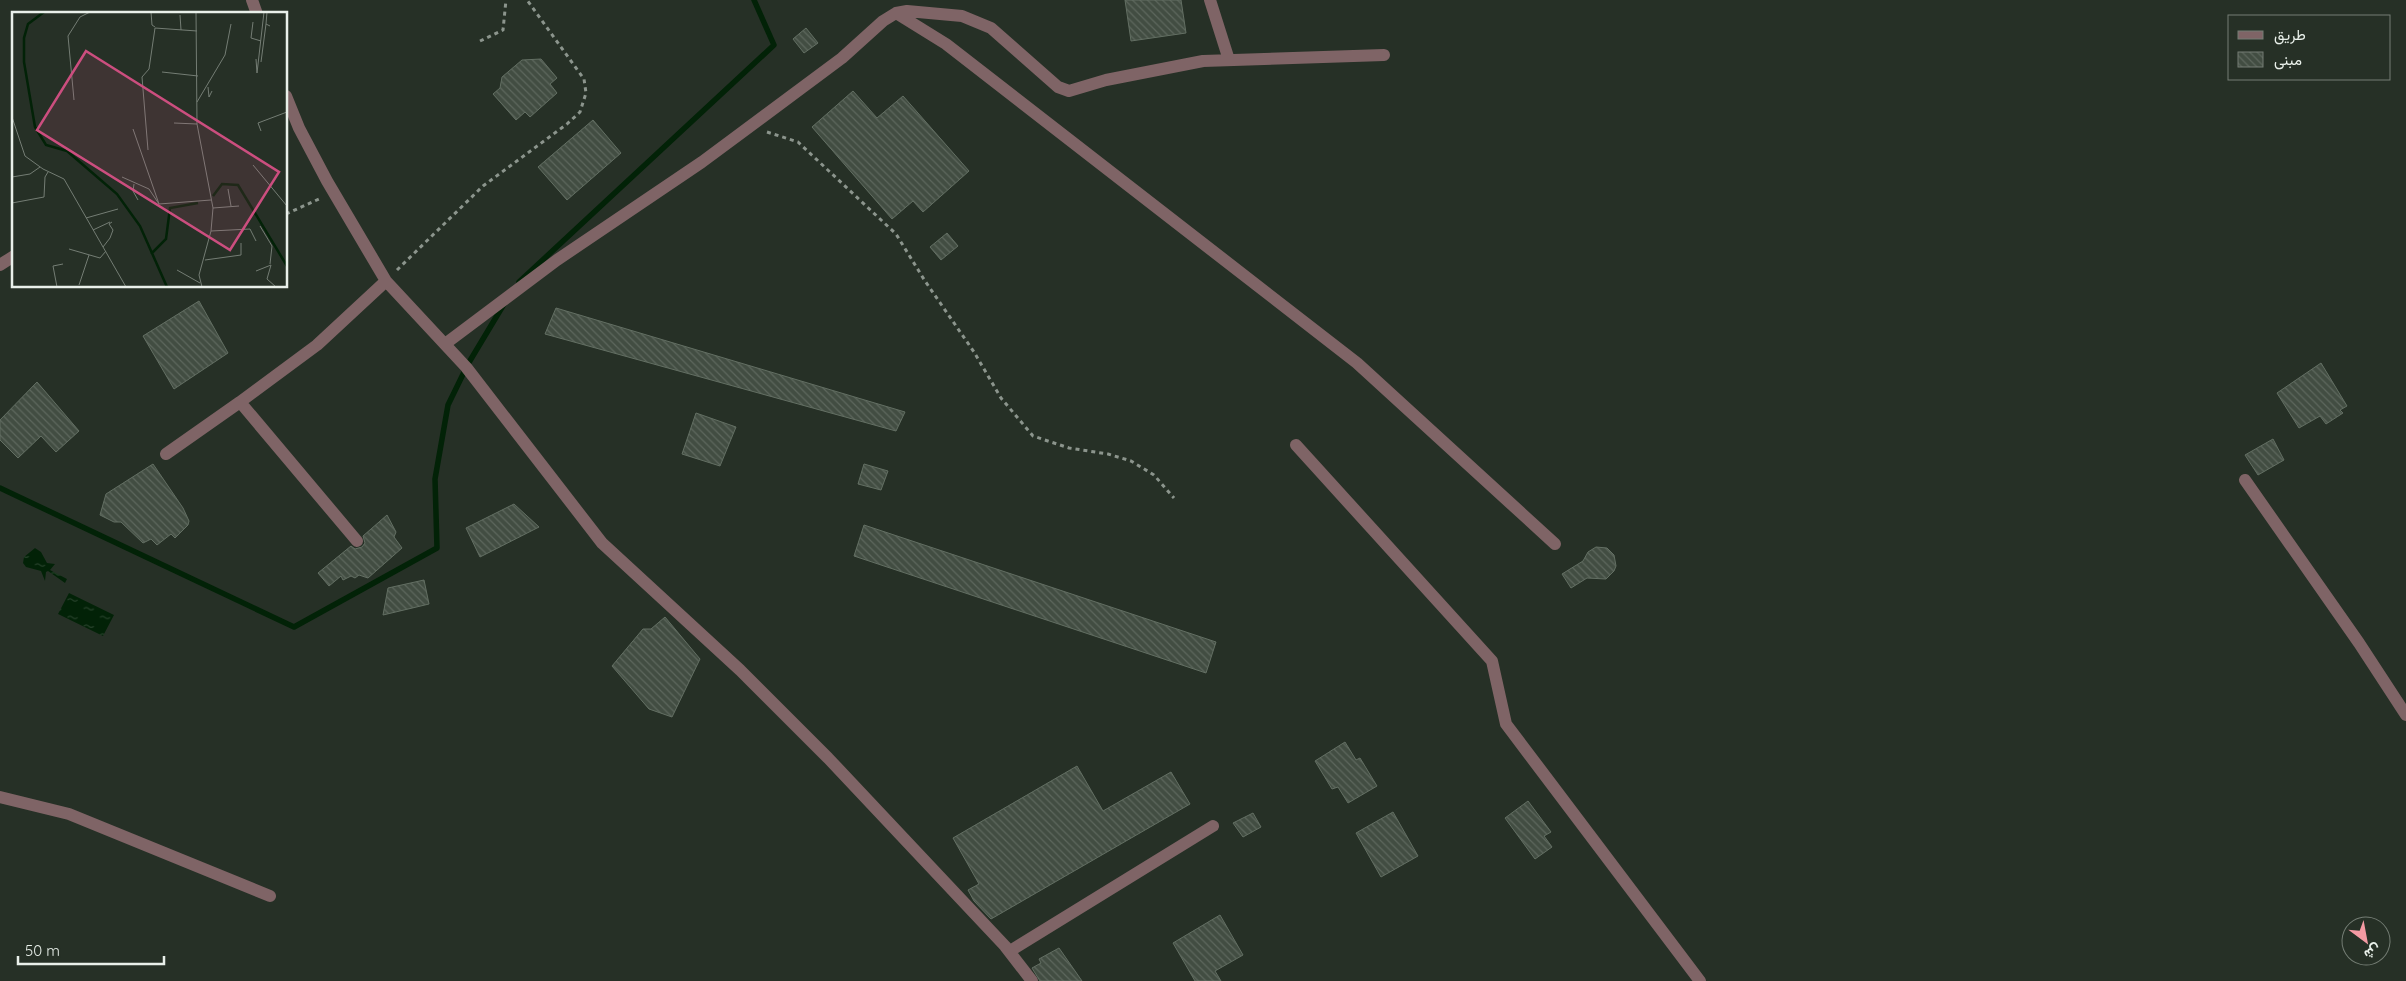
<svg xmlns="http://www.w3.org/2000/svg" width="2406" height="981" font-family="Quicksand,Vazirmatn,sans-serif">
	<defs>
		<pattern id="water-ripples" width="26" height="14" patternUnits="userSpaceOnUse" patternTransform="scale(1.25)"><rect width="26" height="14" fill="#022207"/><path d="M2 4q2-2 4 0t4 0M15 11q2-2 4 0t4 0" fill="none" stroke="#27422b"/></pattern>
		<pattern id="building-back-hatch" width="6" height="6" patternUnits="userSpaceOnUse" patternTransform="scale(1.25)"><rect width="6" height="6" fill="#424d42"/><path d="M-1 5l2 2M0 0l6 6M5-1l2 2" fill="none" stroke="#5d675d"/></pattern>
	</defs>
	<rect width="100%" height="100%" fill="#263026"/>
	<path fill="url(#water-ripples)" d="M35,548L41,552L47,563L55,564L50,570L67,579L65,583L48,571L46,572L45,581L41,571L26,567L23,563L24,557Z
		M69,593L114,615L103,636L58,614Z"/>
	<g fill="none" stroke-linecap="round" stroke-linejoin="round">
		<path stroke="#022207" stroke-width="5.5" d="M519,282L774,45L754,0
			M0,488L294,627L437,548L435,479L448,405L468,364L504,304"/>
	</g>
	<path fill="url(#building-back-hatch)" stroke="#636f63" d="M1125,0H1181L1186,33L1131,41Z
		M806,28L818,43L804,53L793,39Z
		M541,59L557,78L550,84L557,93L530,117L525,112L516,120L493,94L500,88L502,77L522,60Z
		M853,91L877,118L903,96L969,171L923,212L913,201L892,219L812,127Z
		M593,120L621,153L567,200L538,167Z
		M947,233L958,246L941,260L930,247Z
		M199,301L228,353L174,389L143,336Z
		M556,308L905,412L896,431L545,334Z
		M2321,363L2347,406L2340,410L2343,413L2326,424L2320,416L2299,428L2277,393Z
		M37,382L79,431L56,452L41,436L18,458L0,440V420Z
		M696,413L736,427L720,466L682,454Z
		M2273,439L2284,460L2258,475L2245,455Z
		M153,464L183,508L189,521L188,525L175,538L171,534L157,545L151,539L143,543L121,522H114L100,515L106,494Z
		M864,464L888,471L881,490L858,484Z
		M514,504L539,527L480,557L466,528Z
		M387,515L396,532L394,537L402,548L368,578L359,575L355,578L351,576L343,580L341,576L329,586L318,573L351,546L355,549L362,547L365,543L363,536Z
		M864,525L1216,642L1206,673L854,556Z
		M1596,547L1607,548L1614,555L1616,566L1614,571L1606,579L1587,578L1571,588L1562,574L1583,561L1588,552Z
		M424,580L429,604L383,615L388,588Z
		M665,617L700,659L672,717L649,709L612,666L643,629H651Z
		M1345,742L1356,760L1360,758L1377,786L1348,803L1338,787L1332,789L1315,761Z
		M1077,766L1103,811L1171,772L1190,804L991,919L974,901L968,890L979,884L953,838Z
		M1528,801L1551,832L1544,836L1552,847L1535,859L1505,818Z
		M1393,812L1418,856L1381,877L1356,833Z
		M1253,813L1261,827L1243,837L1233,823Z
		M1220,915L1243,955L1215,971L1221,981H1195L1173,943Z
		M1059,948L1082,981H1040L1032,968L1041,963L1039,959Z"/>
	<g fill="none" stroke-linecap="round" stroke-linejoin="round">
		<path stroke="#8c958d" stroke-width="3" stroke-dasharray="4 4" stroke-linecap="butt" d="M480,41L503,30L506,0
			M767,132L798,142L896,234L925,281L974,352L1001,398L1033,436L1069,448L1108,454L1131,461L1154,475L1174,498
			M286,214L319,199
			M397,270L483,186L567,124L580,112L586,93L584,79L527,0"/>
		<path stroke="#7f6466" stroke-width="12" d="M252,0L257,14
			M1210,0L1229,60
			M896,13L946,44L1357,363L1555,544
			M286,96L299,128L327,181L386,281L466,367L602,543L740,670L828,758L1005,946L1032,981
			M0,265L14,256
			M445,344L557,260L702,162L842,58L883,21L896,13L907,11L962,16L991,28L1058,87L1069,91L1106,80L1203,61L1384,55
			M240,402L357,541
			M1296,445L1492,661L1506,724L1700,981
			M166,454L240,402L317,345L386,281
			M2245,480L2359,643L2406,715
			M0,797L69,814L270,896
			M1010,951L1213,826"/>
	</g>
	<g transform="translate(12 12)">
		<rect width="275" height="275" fill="#263026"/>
		<path fill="none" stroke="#022207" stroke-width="2.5" d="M32,0L16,12L12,26V50L23,115L34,133L55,139L105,182L128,214L155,275M201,184L210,172L226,173L275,254M139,242L154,227L158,196L186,191"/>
		<path fill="none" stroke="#747d74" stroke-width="1" d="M139,0L140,13L143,15M184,0L185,112L201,196L199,219L187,263L190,275M255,0L254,12L258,14M168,3L169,18M241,10L239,26L249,29M244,47L245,61L252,0M249,50L254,12M150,60L186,64M196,75L197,85L200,79M62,88L56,24L68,5L78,0M185,90L213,43L219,12M0,105L13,144L31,157L52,167L114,275M162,111L185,112M121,117L147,192M249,119L246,111L275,100M136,138L130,65L137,57L143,16L185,19M241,153L275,194M0,165L18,162L28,155M110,165L137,177L147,192L199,188M122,172L121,179L126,188M216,177L219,194M0,191L32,185L33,165L36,160M201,196L227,194M74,206L106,197M248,214L260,234L258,252M81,218L98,210M199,219L238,217L244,229M91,235L98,226L101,218L97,212L100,210M57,237L88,246L94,239M193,248L229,243V231M165,258L188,271M244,259L259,253L255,267L264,275M67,273L77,243M45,275L41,254L51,252"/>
		<path fill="#cc4e7f" fill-opacity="0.15" stroke="#cc4e7f" stroke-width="2.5" d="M74,39L267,160L218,238L25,118Z"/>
		<rect width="275" height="275" fill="none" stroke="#e9f0ea" stroke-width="2.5"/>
	</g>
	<rect x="2228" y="15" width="162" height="65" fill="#263026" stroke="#747d74"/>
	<rect x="2238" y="31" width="25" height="8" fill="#7f6466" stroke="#747d74"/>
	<text x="2274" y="40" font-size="15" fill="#e9f0ea">طريق</text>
	<rect x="2238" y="52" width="25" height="15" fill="url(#building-back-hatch)" stroke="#747d74"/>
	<text x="2274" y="65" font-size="15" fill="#e9f0ea">مبنى</text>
	<g transform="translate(2366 941) rotate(148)"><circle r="24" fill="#263026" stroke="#747d74"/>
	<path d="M0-4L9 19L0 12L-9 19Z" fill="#f49aa3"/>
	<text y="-8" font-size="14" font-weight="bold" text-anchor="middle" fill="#e9f0ea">ش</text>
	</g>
	<path d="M18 956v8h146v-8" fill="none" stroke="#e9f0ea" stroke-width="2.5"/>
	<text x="25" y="956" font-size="15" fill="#e9f0ea" stroke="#263026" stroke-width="4" paint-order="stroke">50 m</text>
</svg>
